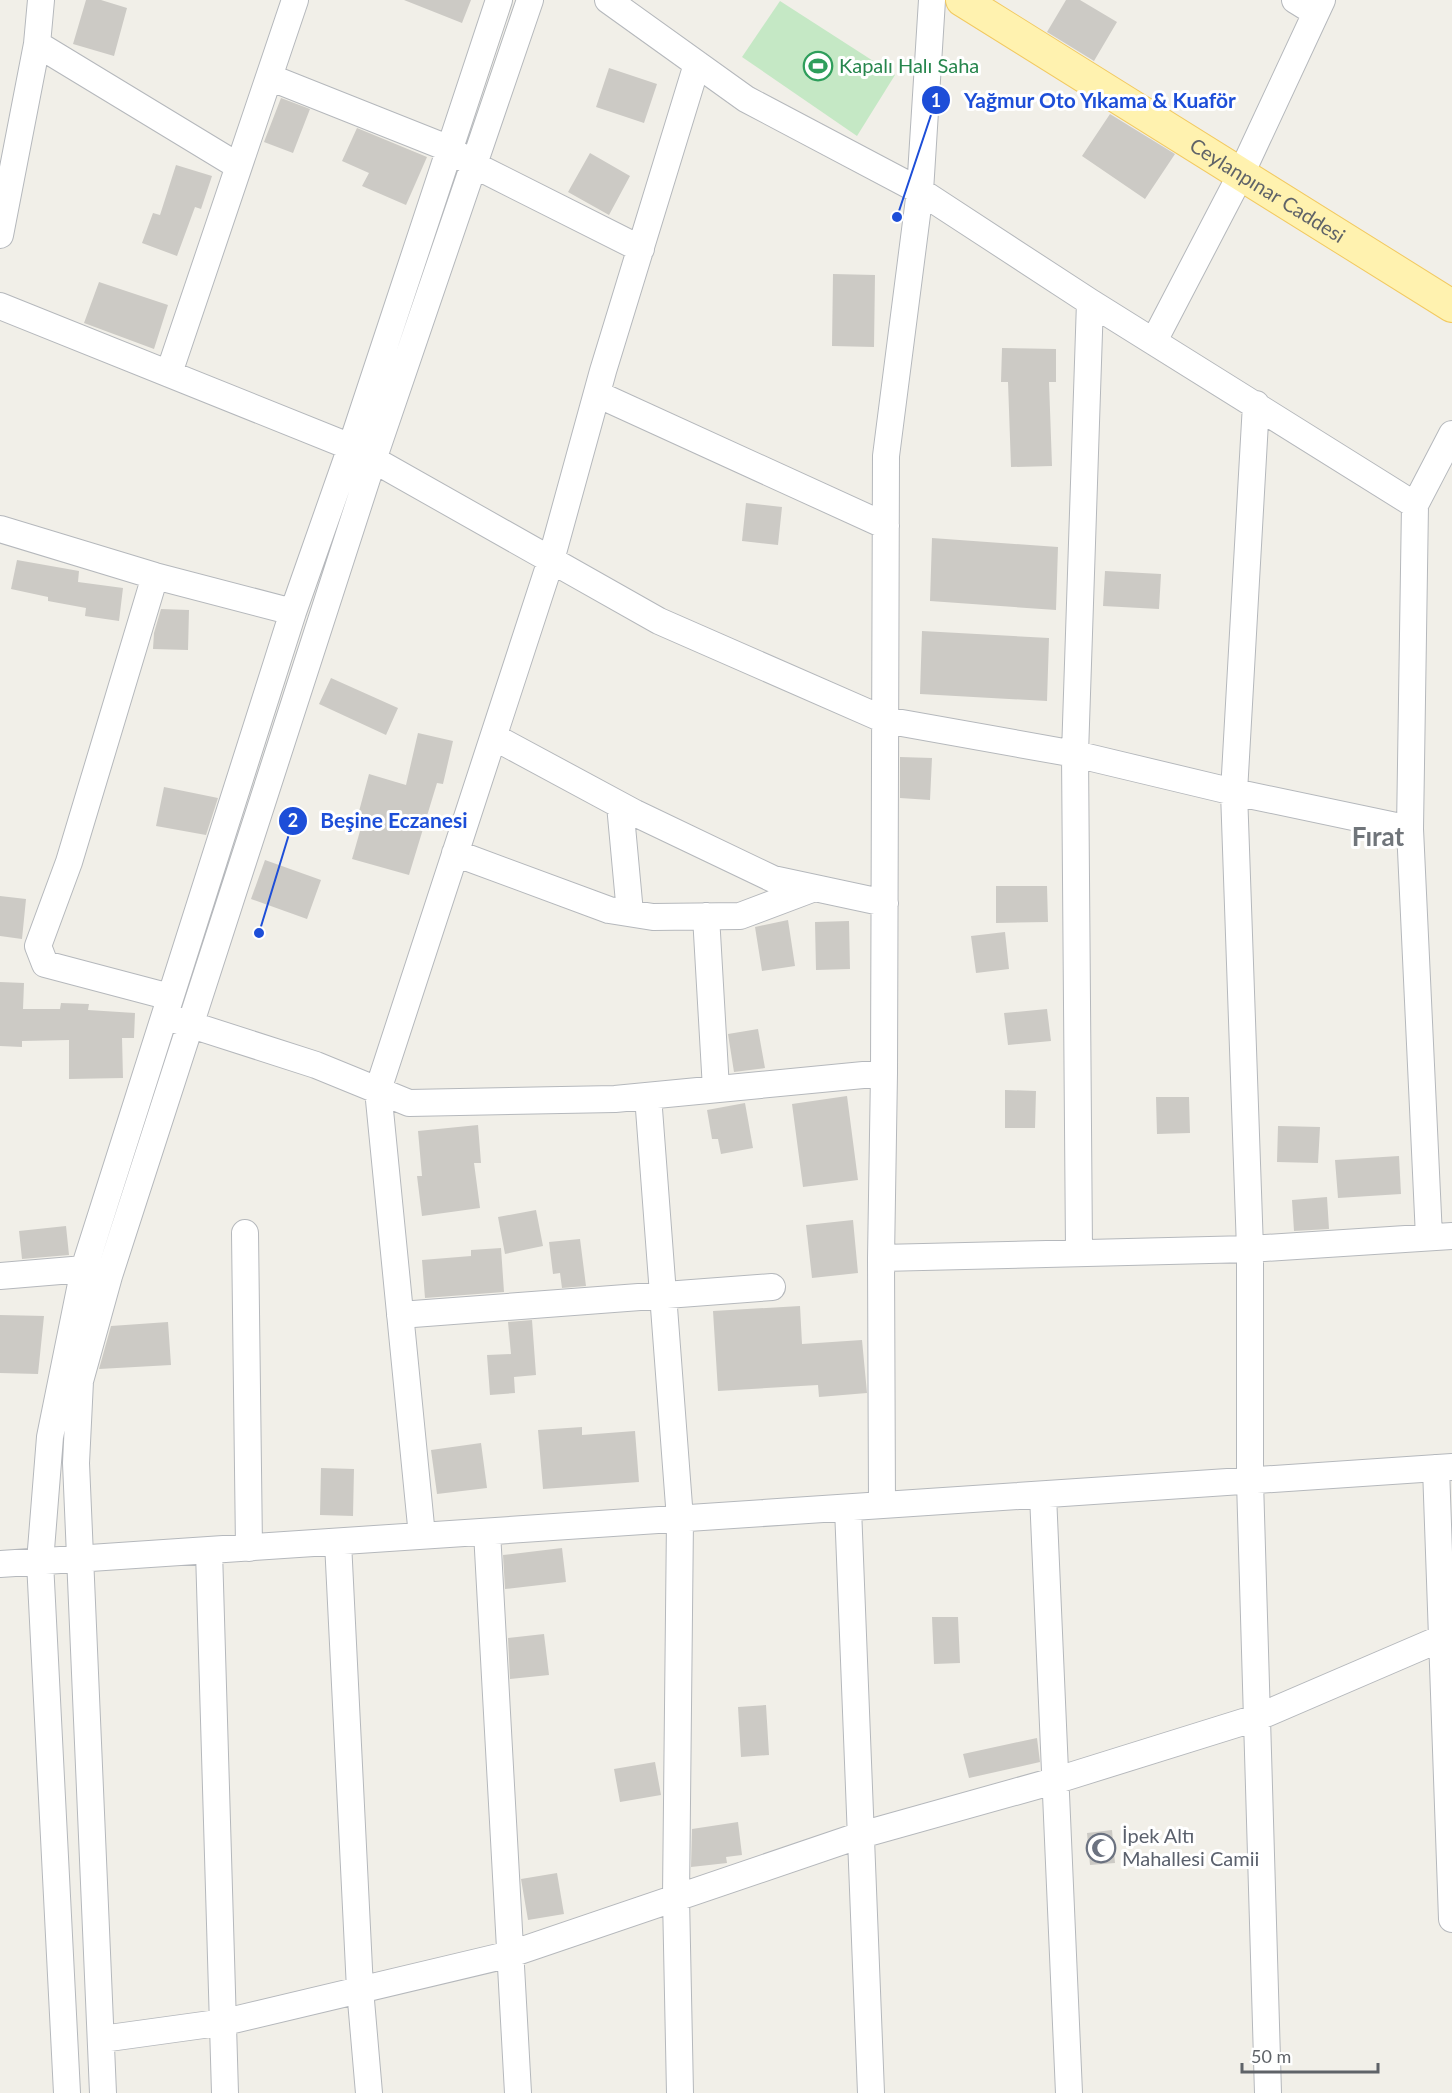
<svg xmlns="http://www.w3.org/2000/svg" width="1452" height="2093" font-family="Lato,sans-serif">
	<rect width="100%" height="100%" fill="#f1efe8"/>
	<path fill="#c5e8c5" d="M780,1L895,75L857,136L742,57Z"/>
	<path fill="#cccac5" d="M86,0H101L127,8L114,56L73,44Z
		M404,0H471L462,23Z
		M1066,0H1080L1117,22L1094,61L1047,32Z
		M609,68L657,84L644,123L596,107Z
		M281,98L310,109L293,153L264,142Z
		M1110,114L1175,154L1145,199L1082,156Z
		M357,128L427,157L406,205L362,186L369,173L342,161Z
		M590,153L630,176L609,215L568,192Z
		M176,165L212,176L201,209L195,207L177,256L142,243L153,213L160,215Z
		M833,274L875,275L874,347L832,346Z
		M99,282L168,305L154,349L84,323Z
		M1002,348L1056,349V382H1049L1052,466L1011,467L1008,382H1001Z
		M746,503L782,507L778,545L742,541Z
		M932,538L1058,547L1056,610L930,601Z
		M17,560L79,571L78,582L123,588L119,621L85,616L86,608L48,601V597L11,589Z
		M1105,571L1161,574L1159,609L1103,606Z
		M161,609L189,610L188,650L153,649L154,633Z
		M922,631L1049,638L1047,701L920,694Z
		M331,678L398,708L386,735L319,704Z
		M418,733L453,741L443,784L437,783L409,875L352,859L364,817L358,815L369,774L406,785Z
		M900,757L932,758L930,800L900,798Z
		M164,787L218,798L206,835L156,826Z
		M265,860L321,880L307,919L251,899Z
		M996,886H1047L1048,922L996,923Z
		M0,896L26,899L22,939L0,936Z
		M788,920L795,966L762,971L755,927Z
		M849,921L850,969L816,970L815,922Z
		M1005,932L1009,969L976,973L971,936Z
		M0,982L24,983L23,1009H60L61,1003L89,1004L88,1010L135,1013L134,1038H122L123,1078L69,1079V1040L22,1041V1047L0,1046Z
		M1047,1009L1051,1041L1008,1045L1004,1013Z
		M758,1029L765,1068L734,1072L728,1034Z
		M1005,1090L1036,1091L1035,1128H1005Z
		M847,1096L858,1180L803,1187L792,1104Z
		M1156,1097H1189L1190,1133L1157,1134Z
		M745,1103L753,1148L721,1154L718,1139H712L707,1110Z
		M478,1125L481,1163H474L480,1208L422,1216L417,1176H422L418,1131Z
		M1278,1126L1320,1127L1318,1163L1277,1162Z
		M1399,1156L1401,1194L1338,1198L1335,1160Z
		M1327,1197L1329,1229L1294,1231L1292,1200Z
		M536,1210L543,1246L505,1254L498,1217Z
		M853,1220L858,1273L812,1278L806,1225Z
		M66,1226L69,1255L22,1259L19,1231Z
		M580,1239L586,1286L562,1288L560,1273L553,1274L549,1242Z
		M501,1248L504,1292L425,1298L422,1260L471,1256V1250Z
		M800,1306L802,1344L862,1340L867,1393L819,1397L818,1385L718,1391L713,1311Z
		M0,1315L44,1316L38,1374L0,1373Z
		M532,1320L536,1375L514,1377L515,1393L490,1395L487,1355L511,1354L508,1322Z
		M168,1322L171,1365L99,1369L111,1326Z
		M582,1427V1435L635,1431L639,1482L543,1489L538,1430Z
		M481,1443L487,1488L437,1494L431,1450Z
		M321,1468L354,1469L353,1516L320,1515Z
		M562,1548L566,1582L505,1589L503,1555Z
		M932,1617H958L960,1663L934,1664Z
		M544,1634L549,1675L510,1679L508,1638Z
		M766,1705L769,1755L741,1757L738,1707Z
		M1037,1738L1040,1762L969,1778L963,1754Z
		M655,1762L661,1795L620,1802L614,1769Z
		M738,1822L742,1855L726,1857L727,1863L691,1867L692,1829Z
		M1112,1830L1115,1863L1090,1865L1087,1833Z
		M557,1873L564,1914L528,1920L521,1879Z"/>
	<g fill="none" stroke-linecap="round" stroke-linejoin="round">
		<g stroke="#b5b8bc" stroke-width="28">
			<path id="minor" d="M608,0L746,99L920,191L1090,302L1415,505
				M1295,0L1316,13
				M37,44L238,166
				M269,77L450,149L474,165L641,249
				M0,235L37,44L41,0
				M0,306L351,447L659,621L885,720L1075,754L1234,792L1410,829
				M1154,341L1240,176L1322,0
				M169,373L295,0
				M597,394L886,526
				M1256,404L1234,792L1250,1249V1481L1268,2093
				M0,529L155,576L293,612
				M155,576L69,862L38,946L45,964L170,997
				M494,737L635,813L773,879L885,903
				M620,805L630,913
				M455,853L609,910L653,917L740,916L812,889
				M706,916L716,1089
				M173,1019L316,1065L409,1103L615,1099L884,1073
				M648,1096L680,1519L676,1897L680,2093
				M245,1233L249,1548
				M1429,1237L1410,829L1415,505L1452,434
				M1079,1251L1075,754L1090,302
				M881,1258L1250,1249L1452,1236
				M0,1276L84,1269
				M400,1315L772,1287
				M1436,1468L1452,1919
				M1043,1495L1069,2093
				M882,1505L881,1258L884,1073L886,456L920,191L932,0
				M848,1508L871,2093
				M487,1532L518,2093
				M422,1536L378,1090L551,560L603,371L697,64
				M338,1542L360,1989L369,2093
				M209,1551L225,2093
				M0,1564L1452,1467
				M102,2039L225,2022L511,1954L861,1835L1054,1781L1256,1718L1442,1638L1452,1637
				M67,2093L40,1562L50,1437L84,1269L293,612L351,447L499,0
				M103,2093L76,1463L80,1381L109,1276L373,460L530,0"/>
		</g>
		<g stroke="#f2c960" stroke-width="34">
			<g id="major">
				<path id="s1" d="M962,0L1452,306"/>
			</g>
		</g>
		<use href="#minor" stroke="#fff" stroke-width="26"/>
		<use href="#major" stroke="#fff2af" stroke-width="32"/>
	</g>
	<defs>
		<g id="stadium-ring" transform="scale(1.5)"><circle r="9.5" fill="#fff" stroke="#2e9e5b" stroke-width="1.5"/><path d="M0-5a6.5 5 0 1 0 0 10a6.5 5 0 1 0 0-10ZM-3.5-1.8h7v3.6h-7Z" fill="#2e9e5b"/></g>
		<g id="mosque-ring" transform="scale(1.5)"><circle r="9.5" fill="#fff" stroke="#6b7280" stroke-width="1.5"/><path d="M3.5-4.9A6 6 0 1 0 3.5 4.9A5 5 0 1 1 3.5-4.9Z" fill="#6b7280"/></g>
	</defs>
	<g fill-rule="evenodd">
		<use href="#stadium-ring" x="818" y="66"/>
		<use href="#mosque-ring" x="1101" y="1848"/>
	</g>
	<g text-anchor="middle" stroke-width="6" stroke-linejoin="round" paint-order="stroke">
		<g font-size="20" fill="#27864d" stroke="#fff" text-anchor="start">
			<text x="839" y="73">Kapalı Halı Saha</text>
		</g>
		<g font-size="20" fill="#5f6368" stroke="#fff">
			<text dy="7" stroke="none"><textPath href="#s1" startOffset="360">Ceylanpınar Caddesi</textPath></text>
		</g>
		<g font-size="20" fill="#5b616d" stroke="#fff" text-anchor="start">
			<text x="1122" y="1843">İpek Altı<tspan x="1122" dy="23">Mahallesi Camii</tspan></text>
		</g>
		<g font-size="26" font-weight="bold" fill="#70757a" stroke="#fff">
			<text x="1378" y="846">Fırat</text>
		</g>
	</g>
	<path fill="none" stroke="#1d4ed8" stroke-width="2" d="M897 217L936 100M259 933L293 821"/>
	<g fill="#1d4ed8" stroke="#fff" stroke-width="2">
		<circle cx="897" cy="217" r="6"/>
		<circle cx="259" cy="933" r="6"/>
		<circle cx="936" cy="100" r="15"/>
		<circle cx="293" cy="821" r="15"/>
	</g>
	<g font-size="18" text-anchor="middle" font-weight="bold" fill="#fff">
		<text x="936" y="107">1</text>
		<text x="293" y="827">2</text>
	</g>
	<g font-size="21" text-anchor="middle" font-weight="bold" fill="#1d4ed8" stroke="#fff" stroke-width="6" stroke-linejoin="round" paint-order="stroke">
		<text x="1100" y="108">Yağmur Oto Yıkama &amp; Kuaför</text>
		<text x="394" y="828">Beşine Eczanesi</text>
	</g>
	<path d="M1242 2063v9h136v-9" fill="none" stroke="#5f6368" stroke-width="3"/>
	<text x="1251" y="2063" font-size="18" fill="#5f6368" stroke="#ffffff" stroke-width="4.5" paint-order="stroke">50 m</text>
</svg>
